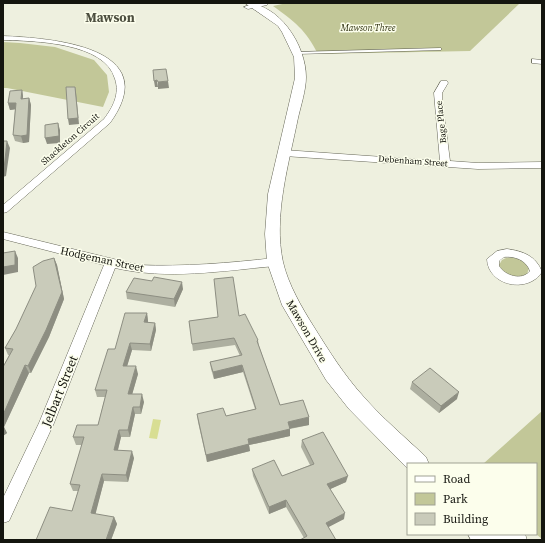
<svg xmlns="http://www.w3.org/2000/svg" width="545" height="543" font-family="'Source Serif 4',serif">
	<rect width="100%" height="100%" fill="#eef0df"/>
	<path fill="#c2c798" d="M287,3H516L519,4L470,51L318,54C306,30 294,21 273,6Z
		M3,42L20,43L55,47L94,60L107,75L109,92L103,107L7,88H3Z
		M506,258C515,257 524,260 529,268L527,274C518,280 504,275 499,265L502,260Z
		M542,411V539L536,534V464H483Z"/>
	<path fill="#d8de93" d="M153,419L161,420L157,439L149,438Z"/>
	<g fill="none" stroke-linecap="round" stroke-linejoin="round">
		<g stroke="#666758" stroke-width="1">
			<path id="service" d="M440,48H441V50L297,54L295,53L297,52Z"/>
		</g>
		<g stroke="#666758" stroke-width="1">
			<path id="minor" d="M3,36C52,38 165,47 110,123L7,212L3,213V205L104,119C113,107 120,94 115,79C105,42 34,41 3,40Z
				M532,59L542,60V64L532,63Z
				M441,81H447L448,83L442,93V99L450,161L478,163L542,162V168L478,169L284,156L279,153L284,150L440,161L434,93Z
				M3,232L138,265C184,267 229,263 275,258L279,259L281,262L279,265L275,266C222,271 167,280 115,268L54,423L9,521L3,523V498L39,423L104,265L3,239Z
				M507,249C523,251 536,256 542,272C528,294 488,286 487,259L497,251ZM504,257C515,256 526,260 530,271C522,281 505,276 499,266V261Z"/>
		</g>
		<g stroke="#666758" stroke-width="1">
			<path id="tertiary" d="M255,3H268L267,5L248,9L244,7Z"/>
		</g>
		<g stroke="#666758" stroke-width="1">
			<path id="secondary" d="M245,3C279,3 306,45 306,77C306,90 301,105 298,118C289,163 273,216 283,262C288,284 302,308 314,327C329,351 344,375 363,396C382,418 405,437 426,457L429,464H408V469L349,409L326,380L282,305L267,262L265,234L268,194L295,78L294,57L282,32L278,26Z
				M468,534H497L500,540H471Z"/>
		</g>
		<g stroke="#666758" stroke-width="1">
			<path id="primary" d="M491,534H525L527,540H493Z"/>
		</g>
		<use href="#service" fill="#fff" fill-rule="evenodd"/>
		<use href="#minor" fill="#fff" fill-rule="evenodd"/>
		<use href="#tertiary" fill="#fff" fill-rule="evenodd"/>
		<use href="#secondary" fill="#fff" fill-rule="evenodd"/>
		<use href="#primary" fill="#fff" fill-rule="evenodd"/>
	</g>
	<path fill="#adafa0" d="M22,90L23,96V99L29,98L31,105L29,142L23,143L15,141L13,135L15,109L10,110L8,103Z
		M54,258L57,265L64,299L49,337L31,373H29L4,427L7,433L3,436V367L9,355H8L5,348L16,329Z
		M183,289L175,307L127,299L126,292Z
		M147,313L148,321V322L155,323L156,330L151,351L132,350L127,366L138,374L132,394L144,402L141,414H135L130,437H121L118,450L134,458L128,482L104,481L95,514L114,517L117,524L111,540H36L72,511L78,491H73L70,484L82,445H76L73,437L98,425L105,397H97L95,390L115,349Z
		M239,316L258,340L259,346L280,405L309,425L290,429V436L249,445L250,451L207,462L198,422L197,414L226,416L255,409L243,372L214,379L211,369L210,362L240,356L235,345L193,351L189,321Z
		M412,382L457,399L439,413L410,389Z
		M302,440L346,482L330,489L344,519L304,538L286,507L269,514L253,476L252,469L282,476L310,465L301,447Z"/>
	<path fill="#8d8e82" d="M157,80L158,87H155L154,81Z
		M168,81L169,88L158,89V82Z
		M75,87L76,93L79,124L69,125L68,119Z
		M22,90L23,96L22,106L21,99Z
		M29,98L31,105L29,142L23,143L21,136Z
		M8,103H16L18,109L10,110Z
		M58,123L60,130V143L47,144L45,138Z
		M7,141L10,148L6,176L3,177V169Z
		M15,251L18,258V272L3,275V267Z
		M54,258L57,265L64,299L49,337L31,373L28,366Z
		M182,282L183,289L175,307L174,299Z
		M147,313L148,321L146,329L144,322Z
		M155,323L156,330L151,351L150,344Z
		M130,343L132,350L125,373L123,366Z
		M25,365L29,373L4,427L7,433L3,436V415Z
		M242,365L243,372L214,379L213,372Z
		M136,366L138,374L130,402L128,394Z
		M459,392L457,399L439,413L441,406Z
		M142,394L144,402L141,414L140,407Z
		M133,407L135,414L130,437L128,430Z
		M309,417V425L287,429L288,422Z
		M290,429V436L249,445L250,451L207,462L206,455L248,439Z
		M119,430L121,437L116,457L114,450Z
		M132,451L134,458L128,482L126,475Z
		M102,474L104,481L94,520L91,513Z
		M348,476L346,482L326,491L327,484Z
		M286,500V507L269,514V507Z
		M345,513L344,519L325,529L326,523Z
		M114,517L117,524L111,540H106Z"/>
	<path fill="#c9cbba" stroke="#8d8e82" d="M166,69L168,81L158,82L157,80L154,81L153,70Z
		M66,87H75L78,118L68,119Z
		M22,90L21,99L29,98L27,135L21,136L13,135L16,103H8L10,91Z
		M58,123L59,136L45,138V125Z
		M3,141H7L4,169H3Z
		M15,251V265L3,267V253Z
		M54,258L62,292L46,330L28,366L25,365L3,415V367L13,349L5,348L16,329L36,286L33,267L43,261Z
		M154,277L182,282L174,299L126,292L134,278L152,281Z
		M233,277L239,316L245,314L258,340L257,341L280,405L303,400L309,417L288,422L290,429L248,439L249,444L206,455L197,414L223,408L226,416L256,409L242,365L213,372L210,362L242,355L234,338L192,344L189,321L218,317L214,279Z
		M125,313H147L144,322L155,323L150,344L130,343L123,366H136L128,394H142L140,407H133L128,430H119L114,450L132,451L126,475L102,474L91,513L114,517L106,540H36L50,507L72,511L80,485L70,484L84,437H73L77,425H98L107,390H95L108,349H115Z
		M430,368L459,392L441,406L412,382Z
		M323,432L348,476L327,484L345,513L326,523L336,540H300L307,536L286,500L269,507L252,469L274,460L282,476L314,464L302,440Z"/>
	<g text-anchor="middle" stroke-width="3" stroke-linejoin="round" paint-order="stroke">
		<g font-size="9" font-style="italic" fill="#2d2f0e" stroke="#fcfeec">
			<text x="368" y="31">Mawson Three</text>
		</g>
		<g font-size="9" fill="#14150f" stroke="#fcfeec">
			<text transform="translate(441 122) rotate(-96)" y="3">Bage Place</text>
			<text transform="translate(70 139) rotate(-41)" y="3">Shackleton Circuit</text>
			<text transform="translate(413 161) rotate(4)" y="3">Debenham Street</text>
		</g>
		<g font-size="11" fill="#14150f" stroke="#fcfeec">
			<text transform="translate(102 259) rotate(12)" y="4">Hodgeman Street</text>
			<text transform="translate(307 331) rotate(60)" y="4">Mawson Drive</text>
		</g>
		<g font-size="13" font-weight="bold" fill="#4c4e3f" stroke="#fcfeec">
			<text x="110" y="22">Mawson</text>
		</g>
		<g font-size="13" fill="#14150f" stroke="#fcfeec">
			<text transform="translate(59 391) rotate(-68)" y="5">Jelbart Street</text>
		</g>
	</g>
	<rect width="545" height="543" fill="none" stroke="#14150f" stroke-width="8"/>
	<rect x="407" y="463" width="130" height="72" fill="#fcfeec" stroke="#9fa194"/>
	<rect x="415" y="476" width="20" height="6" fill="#ffffff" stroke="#9fa194"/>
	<text x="443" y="483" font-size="12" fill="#14150f">Road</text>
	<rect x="415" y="493" width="20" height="12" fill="#c2c798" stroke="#9fa194"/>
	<text x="443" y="503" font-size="12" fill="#14150f">Park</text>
	<rect x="415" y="513" width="20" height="12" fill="#c9cbba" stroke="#9fa194"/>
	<text x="443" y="523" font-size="12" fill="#14150f">Building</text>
</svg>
